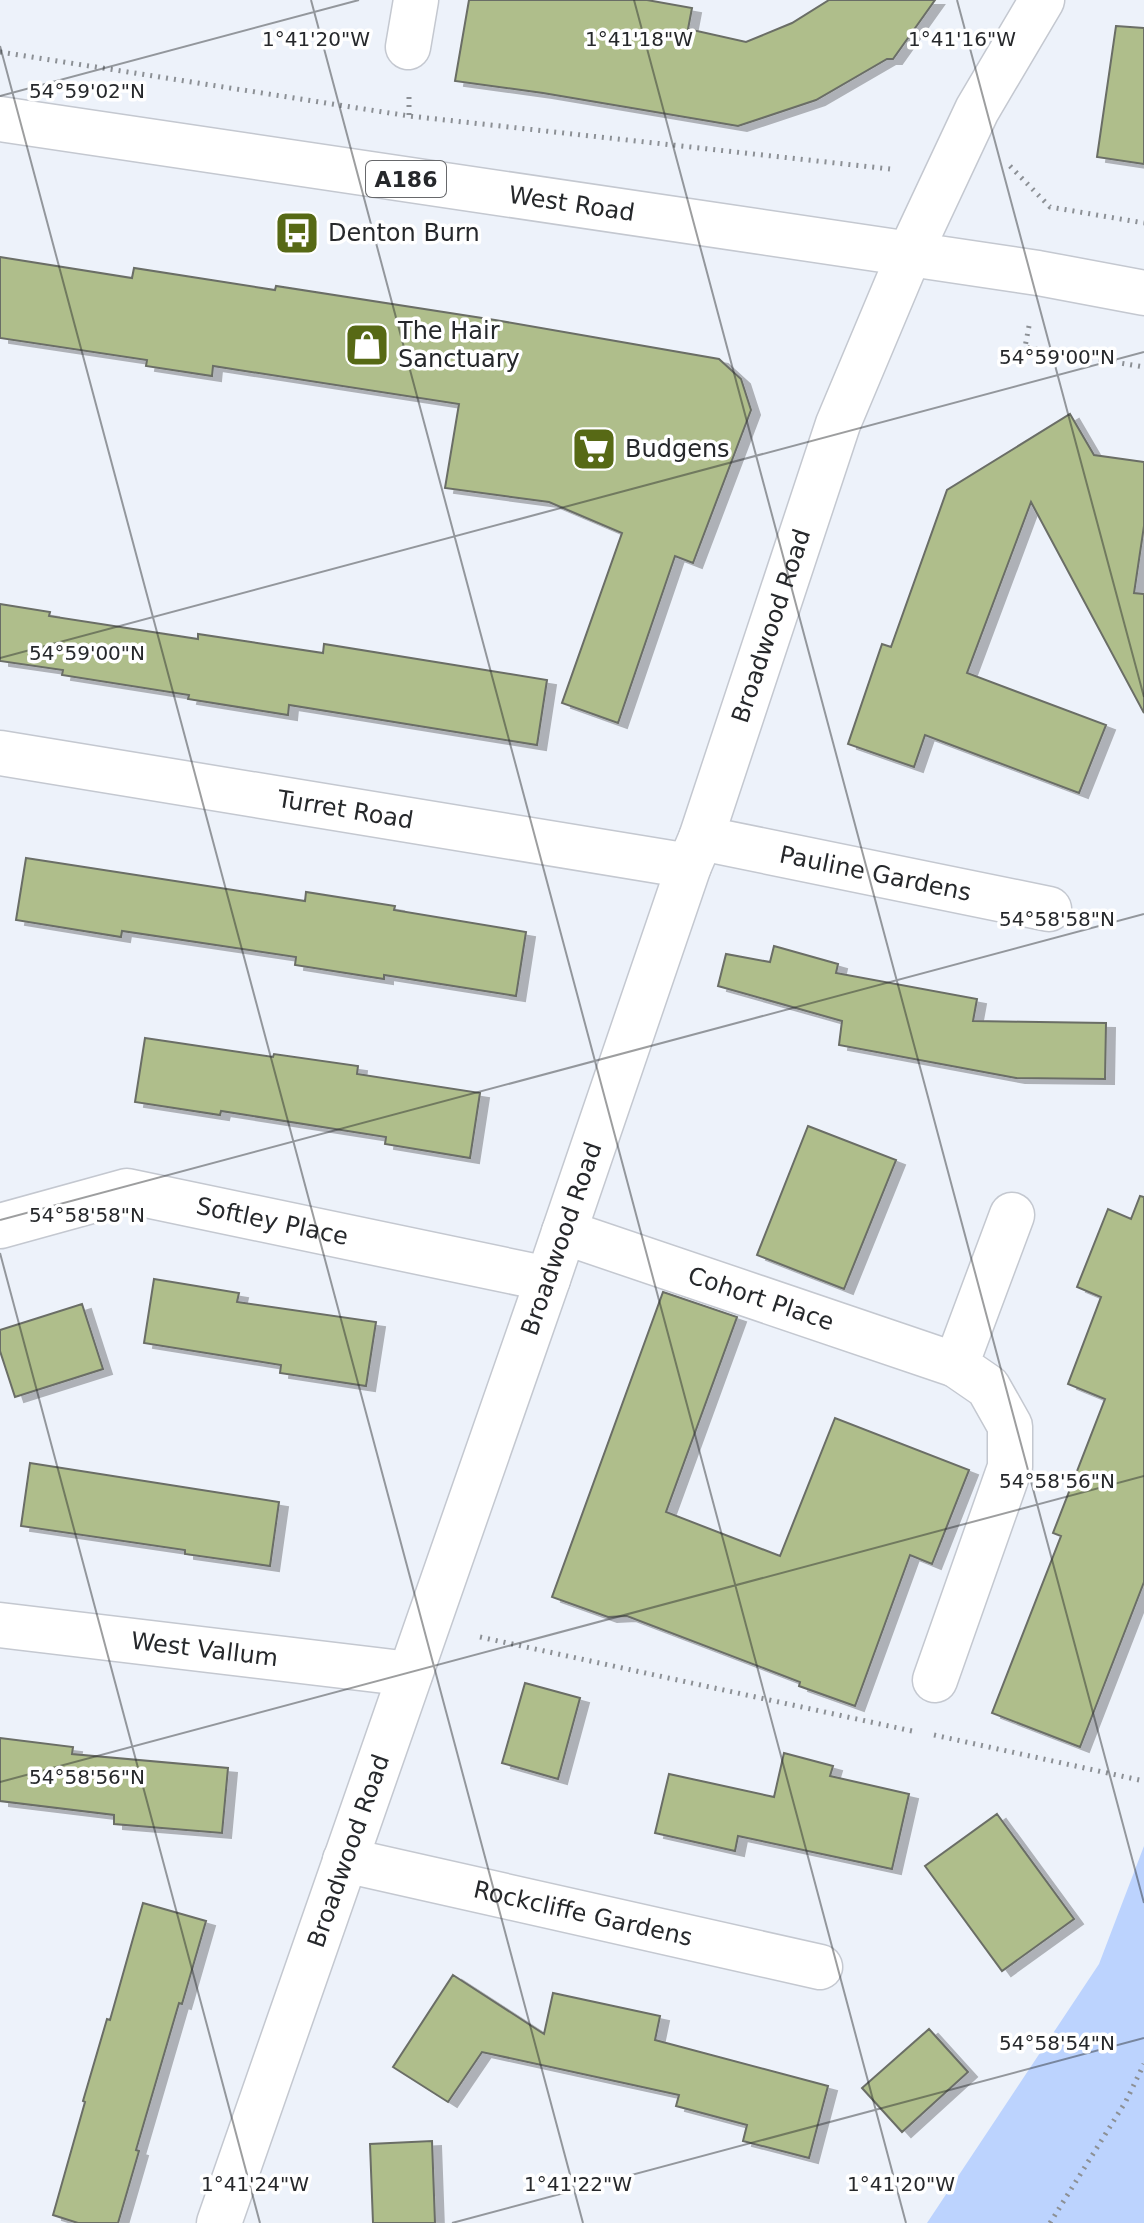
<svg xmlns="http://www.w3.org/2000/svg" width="1144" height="2223" font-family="'DejaVu Sans',sans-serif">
	<defs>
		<filter id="shadow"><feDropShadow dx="9" dy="5" stdDeviation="0" flood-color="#0004"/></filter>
	</defs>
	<rect width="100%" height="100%" fill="#edf2fa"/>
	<path fill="#bcd3fe" d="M1144,1846V2223H927L1099,1964Z"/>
	<path fill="#afbe8b" stroke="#6b6e66" stroke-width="2" filter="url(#shadow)" d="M469,0H647L692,8L688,29L746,42L792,23L829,0H935L893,59H887L816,100L738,126L543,93L455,81Z
		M1116,26L1144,28V164L1097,157Z
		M0,257L132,278L134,268L275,290L276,286L495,320L719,359L741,379L751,410L693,563L675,556L618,723L562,703L622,533L549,502L445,488L459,404L213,366L212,376L146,366L147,360L0,338Z
		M1070,414L1094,455L1144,462V526L1134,593L1144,594V713L1031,502L967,673L1106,725L1079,793L925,735L914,767L848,744L882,644L891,647L947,490Z
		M0,604L50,612L49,616L198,639V634L323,653L324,644L547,680L537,745L289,705L288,715L188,699L189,695L62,675L63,670L0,661Z
		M26,858L305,901L306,892L395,906L394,910L526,932L516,996L384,975V979L295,965L296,957L122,931L121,937L16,920Z
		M774,946L838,964L836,973L977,999L973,1021L1106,1023L1105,1079L1016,1078L839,1045L842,1021L718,986L726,954L770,962Z
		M145,1038L273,1057L274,1054L358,1066L357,1074L480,1093L470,1158L385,1144L386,1137L221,1111L220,1115L135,1102Z
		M808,1126L896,1160L844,1289L757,1255Z
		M1140,1196L1144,1197V1582L1080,1747L992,1713L1061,1536L1053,1533L1105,1399L1068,1384L1101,1297L1077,1287L1108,1209L1131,1219Z
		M154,1279L239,1293L237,1302L376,1322L366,1386L280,1373L281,1365L144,1343Z
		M663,1292L737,1317L666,1512L780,1556L835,1418L969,1470L932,1564L910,1555L855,1706L799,1686L800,1682L627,1616L608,1617L552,1597Z
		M82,1304L103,1369L15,1397L0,1351V1330Z
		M30,1463L279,1502L270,1566L185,1554V1550L21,1526Z
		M525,1683L580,1698L558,1779L502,1763Z
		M0,1738L73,1747L72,1754L228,1768L222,1833L114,1824V1815L0,1801Z
		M784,1753L833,1766L830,1776L909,1794L892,1869L738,1836L735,1851L655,1833L669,1774L774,1797Z
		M997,1814L1074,1919L1002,1971L925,1866Z
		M143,1903L206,1921L182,2004L179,2003L136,2150L139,2151L118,2223H78L53,2215L85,2102L83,2101L107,2019L110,2020Z
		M453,1975L544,2034L553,1993L660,2016L655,2040L828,2086L809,2158L743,2141L747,2125L676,2106L679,2095L482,2052L448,2102L393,2067Z
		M929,2029L968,2072L902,2132L862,2088Z
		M432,2141L435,2223H373L370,2144Z"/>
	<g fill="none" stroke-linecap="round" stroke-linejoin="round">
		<g stroke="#c4c8d0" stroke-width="47">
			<g id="street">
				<path d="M408,47L416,0"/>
				<path id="s1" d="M0,753L689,866"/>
				<path id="s2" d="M701,838L1049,909"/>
				<path id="s3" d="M0,1226L127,1191L548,1279"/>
				<path id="s4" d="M564,1232L956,1365"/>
				<path id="s5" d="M0,1625L410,1674"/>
				<path d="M935,1680L1010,1467V1426L988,1387L956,1365L1012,1215"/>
				<path id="s6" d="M345,1860L820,1967"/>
				<path id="s7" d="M219,2223L548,1279L689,866L701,838L838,424L909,255"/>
			</g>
		</g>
		<g stroke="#c4c8d0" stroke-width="47">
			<path id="secondary" d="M909,255L977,110L1042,0"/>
		</g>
		<g stroke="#c4c8d0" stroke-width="47">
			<g id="primary">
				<path id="s8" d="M0,119L1038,273L1144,293"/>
			</g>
		</g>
		<path stroke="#8c9095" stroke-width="5" stroke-dasharray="2 6" stroke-linecap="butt" d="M0,52L409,116L890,169
			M409,97V116
			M1010,166L1050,207L1144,223
			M1029,326L1025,347L1144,367
			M480,1637L912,1731
			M934,1735L1144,1781
			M1050,2223L1126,2101L1144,2064"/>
		<use href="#street" stroke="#fff" stroke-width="44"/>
		<use href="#secondary" stroke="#fff" stroke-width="44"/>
		<use href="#primary" stroke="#fff" stroke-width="44"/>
	</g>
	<path fill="none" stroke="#26282b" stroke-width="2" stroke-opacity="0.45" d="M311,0L906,2223M634,0L1144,1903M957,0L1144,697M0,46L583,2223M0,96L359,0M0,658L1144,352M0,1220L1144,914M0,1253L260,2223M0,1782L1144,1476M452,2223L1144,2038"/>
	<defs>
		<g id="bus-square" transform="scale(2.3)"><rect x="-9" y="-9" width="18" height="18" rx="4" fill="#576915" stroke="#fff"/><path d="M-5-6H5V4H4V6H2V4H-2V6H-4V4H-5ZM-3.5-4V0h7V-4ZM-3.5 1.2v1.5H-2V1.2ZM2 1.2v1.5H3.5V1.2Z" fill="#fff"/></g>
		<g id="shop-square" transform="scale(2.3)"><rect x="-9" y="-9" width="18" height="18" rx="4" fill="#576915" stroke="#fff"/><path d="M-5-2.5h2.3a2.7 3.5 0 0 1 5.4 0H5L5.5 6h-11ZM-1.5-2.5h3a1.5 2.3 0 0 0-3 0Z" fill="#fff"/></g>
		<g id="supermarket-square" transform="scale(2.3)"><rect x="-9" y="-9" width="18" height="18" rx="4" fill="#576915" stroke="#fff"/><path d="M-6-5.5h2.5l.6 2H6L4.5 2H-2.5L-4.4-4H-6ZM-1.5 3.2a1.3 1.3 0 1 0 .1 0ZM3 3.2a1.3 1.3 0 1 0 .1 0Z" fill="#fff"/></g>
	</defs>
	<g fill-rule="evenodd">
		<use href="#bus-square" x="297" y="233"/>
		<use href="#shop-square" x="367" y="345"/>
		<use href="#supermarket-square" x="594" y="449"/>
	</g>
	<g text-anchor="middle" stroke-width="7" stroke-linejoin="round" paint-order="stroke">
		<rect fill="#fff" stroke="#67686b" stroke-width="2" x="366" y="161" width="80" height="36" rx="6"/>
		<g font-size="22" font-weight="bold" fill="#26282b">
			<text x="406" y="187">A186</text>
		</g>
		<g font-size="24" fill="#26282b" stroke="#fff">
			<text dy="8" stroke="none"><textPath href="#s8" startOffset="578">West Road</textPath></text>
			<text dy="8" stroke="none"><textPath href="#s7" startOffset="1690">Broadwood Road</textPath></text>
			<text dy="8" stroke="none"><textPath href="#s1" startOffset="350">Turret Road</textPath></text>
			<text dy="8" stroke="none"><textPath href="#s2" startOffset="178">Pauline Gardens</textPath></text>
			<text dy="8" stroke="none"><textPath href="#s3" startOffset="280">Softley Place</textPath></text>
			<text dy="8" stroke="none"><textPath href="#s7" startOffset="1042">Broadwood Road</textPath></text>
			<text dy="8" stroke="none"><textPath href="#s4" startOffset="208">Cohort Place</textPath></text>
			<text dy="8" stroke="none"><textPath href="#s5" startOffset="206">West Vallum</textPath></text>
			<text dy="8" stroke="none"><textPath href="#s7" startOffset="394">Broadwood Road</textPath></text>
			<text dy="8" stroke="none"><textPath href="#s6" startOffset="244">Rockcliffe Gardens</textPath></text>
		</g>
		<g font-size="24" fill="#26282b" stroke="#fff" text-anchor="start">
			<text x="328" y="241">Denton Burn</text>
			<text x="398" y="339">The Hair<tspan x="398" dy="28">Sanctuary</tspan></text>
			<text x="625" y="457">Budgens</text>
		</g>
	</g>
	<g font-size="20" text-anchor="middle" fill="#26282b" stroke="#fff" stroke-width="7" stroke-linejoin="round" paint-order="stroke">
		<text x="316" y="46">1°41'20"W</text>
		<text x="639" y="46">1°41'18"W</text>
		<text x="962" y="46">1°41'16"W</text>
		<text x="87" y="98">54°59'02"N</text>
		<text x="1057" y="364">54°59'00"N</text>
		<text x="87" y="660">54°59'00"N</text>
		<text x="1057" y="926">54°58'58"N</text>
		<text x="87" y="1222">54°58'58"N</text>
		<text x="1057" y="1488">54°58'56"N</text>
		<text x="87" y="1784">54°58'56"N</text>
		<text x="1057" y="2050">54°58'54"N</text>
		<text x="255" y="2191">1°41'24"W</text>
		<text x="578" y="2191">1°41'22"W</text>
		<text x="901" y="2191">1°41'20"W</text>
	</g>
</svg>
